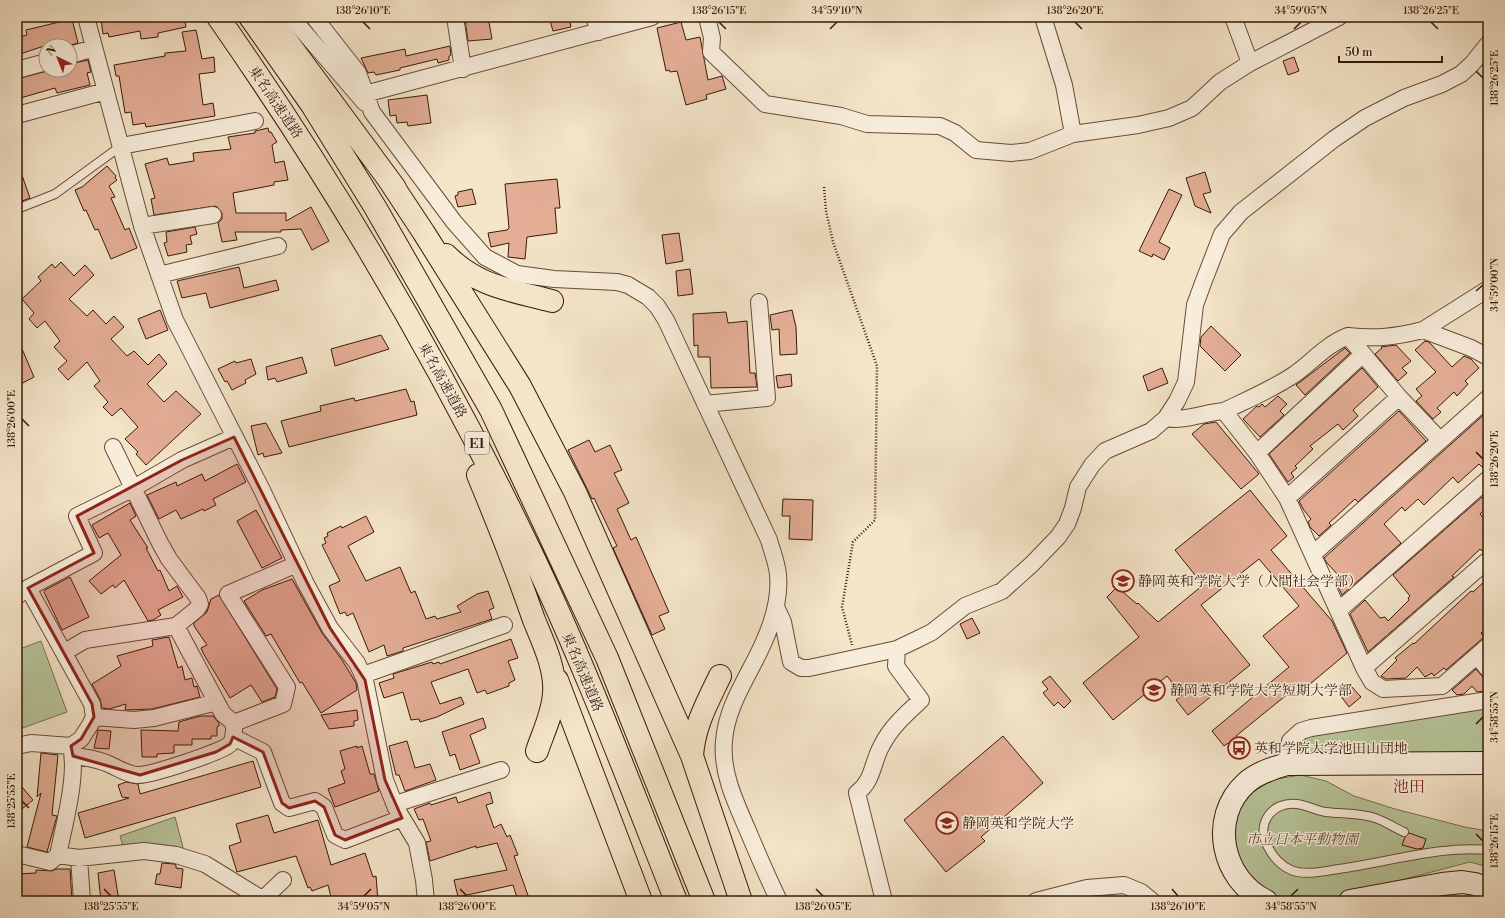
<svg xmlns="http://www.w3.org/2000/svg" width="1505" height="918" font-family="'Libre Bodoni','Noto Serif JP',serif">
	<rect width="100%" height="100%" fill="#f4e4c8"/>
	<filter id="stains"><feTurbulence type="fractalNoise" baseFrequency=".005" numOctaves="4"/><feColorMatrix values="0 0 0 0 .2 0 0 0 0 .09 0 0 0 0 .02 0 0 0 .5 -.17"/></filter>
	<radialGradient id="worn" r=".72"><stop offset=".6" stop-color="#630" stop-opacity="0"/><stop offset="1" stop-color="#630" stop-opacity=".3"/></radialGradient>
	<path fill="#b7c599" stroke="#787050" d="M41,641L67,712L17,730V650Z
		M1488,706V752L1439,754L1308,755L1302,751L1305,739L1316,731Z
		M1300,775L1326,781L1354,796L1395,809L1465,827L1488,831V867L1470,862L1336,897L1308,901L1271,895L1239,868L1231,825L1239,809L1252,793L1271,780Z
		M175,817L184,851L123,846L120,836Z"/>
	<path fill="#e4ae96" stroke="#381a07" d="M109,17H184L186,27L158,33V37L141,39L140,31L109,37L108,33L103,34L101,19Z
		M480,17H488L492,39L468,41L465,19Z
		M549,17H569L571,27L553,31Z
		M72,19L78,43L67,46H44L17,55V38L27,35L26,30Z
		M681,22L686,40L700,37L708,80L722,76L726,89L706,95L707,99L686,105L677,71L670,72L669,70L666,71L657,28Z
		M196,30L202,59L214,57L215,72L199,74L203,105L213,103L215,116L146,127L145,123L133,125L131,112L125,113L119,76H116L114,65L165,56V53L186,51L182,32Z
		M450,46L451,55L449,56V60L438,63L437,59L400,68V70L376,75L374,72L368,73L361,58L405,49L406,56Z
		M1294,57L1299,71L1288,75L1283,61Z
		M88,60L91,72L87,73L90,85L57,93L55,88L17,99V79L51,70H70V64Z
		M427,95L431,123L408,126L407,122L397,123L396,115L390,116L388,100Z
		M268,128L269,132H271L277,142L272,145L275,163L284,161L288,180L274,182V185L233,193L236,213H286V221L311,207L329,241L312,250L301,229L281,230V232H235L237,240L222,242L218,223L222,219V213L216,206L154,215L151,199L155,198L145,164L167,158L169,165L194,161L193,153L231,149L228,137L255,133V131Z
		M18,164L30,198L17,203V165Z
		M107,166L116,176L115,178L117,180L109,186L115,197L111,198L125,230L129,228L137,248L111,259L98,229L95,230L86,210L84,211L75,190L82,187Z
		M1205,172L1211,192L1203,194L1211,213L1195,206L1186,178Z
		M557,179L560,208H555L557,233L527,237L525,259L508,257L509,243L491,247L488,233L507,230L509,228L505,184Z
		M472,189L476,204L458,207L455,196L458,195V192Z
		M1169,189L1182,195L1159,242L1170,248L1164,260L1153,254L1152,257L1139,251Z
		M195,227L197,234L190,236L192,244L186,245L187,252L168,256L164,243L167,242L166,232Z
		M679,233L683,261L666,264L662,235Z
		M61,262L74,276L85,265L94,275L69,299L87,316L93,310L106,324L114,316L124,327L111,339L127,356L134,351L148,365L159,354L167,364L147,384L164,402L176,391L201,414L146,465L136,454L138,452L125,439L138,427L121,408L112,416L103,407L108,402L94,386L100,381L87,362L68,380L58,369L67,361L54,347L60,341L45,321L37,328L29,319L34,313L22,299L41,281L38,277L52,264L55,268Z
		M239,267L244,288L276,280L279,290L210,308L206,293L182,298L177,281Z
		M690,269L693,294L678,296L676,271Z
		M160,310L168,330L146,339L138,319Z
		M792,310L796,327L797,354L780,355L779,329L772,330L770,315Z
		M726,312L728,323L747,321L750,373H755L757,387L711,388L710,357H698V345L694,346L693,314Z
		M1211,326L1241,355L1225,371L1200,346L1201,337Z
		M381,335L389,349L335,366L331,349Z
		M17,337L34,377L17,386Z
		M1425,341L1429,342L1452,367L1464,356L1471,359L1479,368L1465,381L1468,384L1457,396L1454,392L1437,408L1441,412L1433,419L1416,401L1422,396L1416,389L1436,372L1415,350Z
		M1396,345L1411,361L1402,368L1407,373L1398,381L1375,354L1382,348L1381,347Z
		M1345,348L1350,353L1305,395L1296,385Z
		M302,357L307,373L277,382L275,378L268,380L266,367Z
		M251,359L256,374L245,380L246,383L232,390L227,381L225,382L218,369L235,361L236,363Z
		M1162,368L1168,383L1148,391L1143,376Z
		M1362,368L1378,387L1353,410L1358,416L1343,430L1338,424L1310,446L1313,449L1295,466L1297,468L1291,473L1294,477L1288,482L1269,454Z
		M791,374L792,386L778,388L776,376Z
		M406,389L411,402L414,401L417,415L289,447L281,421L321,411L320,406L354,398L355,401Z
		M1278,396L1287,404L1280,411L1284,415L1260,437L1243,419L1257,406L1259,407L1262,404L1265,407Z
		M1399,411L1426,441L1358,502L1355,499L1329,523L1331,525L1319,536L1310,527L1308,522L1311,519L1303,509L1299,501Z
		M1488,411V470H1485L1479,464L1458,483L1453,477L1424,505L1418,499L1405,511L1402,507L1384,524L1401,543L1342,595L1335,580L1339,576L1327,563L1324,558Z
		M1216,422L1259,474L1241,489L1192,434L1204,424Z
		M266,423L282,453L264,457L263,453L258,455L251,426Z
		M589,440L595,452L610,445L622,470L614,473L629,503L617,509L631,540L636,537L669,612L659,616L665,629L652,635L613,548L617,546L594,498L592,499L568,450Z
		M237,464L246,482L213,499L216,505L204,511L203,509L181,519L176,510L159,519L147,495L176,482L177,486L202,474L205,481Z
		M1250,490L1287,536L1271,550L1332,621L1347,653L1304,689L1300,684L1236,736L1245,749L1237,756L1228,743L1224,746L1212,731L1289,667L1263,636L1299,606L1259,559L1201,605L1250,665L1188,715L1176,700L1182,695L1167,676L1113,720L1083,683L1139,637L1107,597L1117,587L1137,604L1138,603L1158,622L1203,585L1175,550Z
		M1482,497L1488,503V506L1480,514L1488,523V545L1482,551L1480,549L1452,576L1454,577L1368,652L1350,614L1365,600L1380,618L1385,617L1388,621L1409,600L1408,598L1410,596L1393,575Z
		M783,499L813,500L812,540L789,539L790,516H782Z
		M130,503L136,516L130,520L148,548H146L158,571L160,570L169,591L177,586L183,597L158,610L161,615L153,620L148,621L124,580L115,588L113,585L101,594L89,581L121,555L108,533L99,538L92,525Z
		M256,510L282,558L262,568L237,521Z
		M366,516L374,532L348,546L366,581L400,567L411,593L415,591L426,619L435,616L437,619L461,612L457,606L477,594L488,591L494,608L489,610L492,619L403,648V651L387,656L384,645L369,652L353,613L347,616L345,612L340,614L329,586L340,581L322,545L326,543L324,538L328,536L327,533L341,526L342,528Z
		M70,577L89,617L62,630L44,592L45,590Z
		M1488,578V627L1481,633L1484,637L1446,670L1444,668L1434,676L1432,673L1425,677L1417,667L1406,678L1386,679L1381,676L1397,660L1395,658L1413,643L1414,644L1471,591L1473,592Z
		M292,579L322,633L342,660L356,683L357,690L321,713L302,682L300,683L271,634L266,636L244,601L262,590Z
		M219,595L277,689L275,697L262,702L251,685L230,698L203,653L201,648L207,645L194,626V623L207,612L211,599Z
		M972,618L980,633L967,639L960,624Z
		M169,637L178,668L182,666L185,680L192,678L194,687L197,686L200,697L152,709L125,710L126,704L109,709L102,708L100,699L92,684L121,666L117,656L153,646L152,640Z
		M511,639L518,658L508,661L515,680L509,683V686L487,694L485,690L477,693L468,669L431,682L440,704L461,697L464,704L437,717L420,722L419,719L411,720L403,692L384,698L379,683L394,678L393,674L432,662L433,664L439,662L440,664Z
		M1476,669L1488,683V688L1485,691L1477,692L1472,686L1464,694L1457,695L1452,690Z
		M1050,676L1071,701L1064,708L1058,702L1054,706L1043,693L1048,689L1042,682Z
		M1351,686L1361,697L1349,707L1340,695Z
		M357,710L358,720L354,721V726L329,729L321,715Z
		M200,716H213L219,723V726L217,727V736H211V739H192V745H174V753L157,754V757H142L141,730L178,731L179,722Z
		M483,718L486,728L470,735L480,763L460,770L455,754L450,756L442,732Z
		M98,730L111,731L109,749L94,748Z
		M1003,736L1043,783L981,837L985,841L946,872L904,820Z
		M407,741L415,768L430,764L436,780L405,791L399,775H396L389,746Z
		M357,746V748L362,746L370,774H374L379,791L335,807L328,789L345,783L341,771L345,769L340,751Z
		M41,753L58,755L52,815L57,816L47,852L27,847L41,793L37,797Z
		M253,761L261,787L85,838L78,813L129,798L122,797L118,785L126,782L138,784L140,794Z
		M17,781L33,800L17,813Z
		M490,792L493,803L486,805L494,828L501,824L507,837L510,835L518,855L514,856L530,901H518L513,885L458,897L454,880L507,870L497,843L476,848V846L430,861L426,842L431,841L423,819L419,820L414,809L430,803L431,805L456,797L458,803Z
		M268,815L274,833L318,820L331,865L365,853L373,877L376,876L378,901H332L328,885L312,891L310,887L308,888L296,856L237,872L229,846L241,842L236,824Z
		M1409,833L1426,839L1423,848L1417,849L1402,845L1405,837Z
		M162,863L174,864L176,865V868L183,869L181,888L155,884L157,874H160Z
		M56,869H70L72,901H17V874L36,873V870L52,871Z
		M114,870L119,901H101L98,873Z"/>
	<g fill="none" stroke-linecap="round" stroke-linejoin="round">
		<g stroke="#674c37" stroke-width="10">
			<path id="lane" d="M17,209L55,194L121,146
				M1404,832C1394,828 1385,821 1375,818C1360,813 1342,814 1326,812C1317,811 1307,805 1297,804C1272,801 1255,824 1268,847C1273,857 1280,865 1291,870C1305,876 1324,871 1339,869C1384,863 1443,845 1488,850"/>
		</g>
		<g stroke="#674c37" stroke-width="18">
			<path id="street" d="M86,17L142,226L175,320L262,490L305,582L330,628L357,663L365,680L385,780L396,808L417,843L424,880L426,901
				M291,17L365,103
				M314,17L358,73L372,112L454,222L485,257L517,274L554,279L617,282L628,285L648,297L657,306L666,320L769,540C772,551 777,563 778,575C781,607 766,640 751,668C739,691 726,714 724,741C721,773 736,803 748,831C758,855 768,878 779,901
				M455,17L463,69
				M594,17L599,32
				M707,17L712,38L711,52L765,104L841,116L867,124L940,126L955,133L976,150L1011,153L1030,151L1073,134L1138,125L1169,118L1192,108L1220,82L1250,63L1339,17
				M1043,17L1064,85L1073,134
				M1233,17L1250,63
				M70,55L94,48
				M17,70L46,62
				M365,94L652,17
				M17,115L106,91
				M121,146L255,121
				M142,226L213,215
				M159,275L278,246
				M1488,289L1423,330L1471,348L1488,357
				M1348,336C1376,339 1395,337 1423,330
				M705,404L767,398L759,302
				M1166,418C1182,422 1207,412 1224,411
				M1440,440L1399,397L1348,336C1327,344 1313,361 1295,374C1273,389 1249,399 1224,411L1257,453L1287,498L1364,668L1372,682L1383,689L1442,686L1488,646
				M1257,453L1363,354
				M1287,498L1399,397
				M1313,554L1488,398
				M17,596L28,588
				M776,607L783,622L791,662L801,668H809L897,649L918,639L932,632L965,606L1002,591L1032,564L1058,537L1067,524L1073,508L1078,487L1092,465L1105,451L1151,431L1166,418L1177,401L1186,382L1195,305L1203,283L1222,234L1241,212L1334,139L1365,118L1404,98L1442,84L1461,74L1472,64L1488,44
				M1338,611L1488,479
				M65,652L85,640L176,626L197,609L200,604L198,598L169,559L160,543L113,447
				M1477,656L1488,669
				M1364,668L1488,560
				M363,675L504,625
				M94,717L134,720L154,718L209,704L217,703
				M234,723L283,704L287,687L228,594L297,564
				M233,737L263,752L282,803L289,808L315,801L324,807L335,835L345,840L402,818
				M17,746L31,743L71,746L81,739L90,725L94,717L92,704L28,588L94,553L77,516L132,489L182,460L234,437
				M73,756C84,757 96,759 106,763C117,767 125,774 137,775C149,776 222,752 230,744C235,738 234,730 234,723L223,714L176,626
				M1287,764L1290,741L1301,731L1311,728L1488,700
				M395,804L501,770
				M17,854L50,862L58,855C64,825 78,775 71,747
				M58,855L79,858L144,851L176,855L205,864L262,899
				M79,858L82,901
				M261,901L283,880
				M884,901L857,793C874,780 872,762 882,745C891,727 906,714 921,700L896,666L897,649
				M1036,901L1087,888L1124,885L1141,892L1152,901"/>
		</g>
		<g stroke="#381a07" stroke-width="24">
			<path id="secondary" d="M1266,901C1222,880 1208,818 1246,783C1257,773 1273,768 1287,764L1488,763
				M1350,901L1442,884L1462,882L1475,884L1488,890"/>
		</g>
		<g stroke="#381a07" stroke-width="24">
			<path id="highway" d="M218,17C334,183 437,357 525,540C582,657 628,780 676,901
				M250,17L312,105L375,207L491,410L607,658L704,901
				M269,17L395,188
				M387,177L424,233L520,386L575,492L692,756
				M446,255C478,287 511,290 552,301
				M478,475C498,523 517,571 534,620C543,642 556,669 554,693C553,713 543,733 537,751
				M720,676C707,703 694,726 692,756L741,901
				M557,680L641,901"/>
		</g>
		<path stroke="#381a07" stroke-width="2.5" stroke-dasharray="1 2" stroke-linecap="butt" d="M824,187L826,211L833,242L877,366L875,520L853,542L842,607L852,645"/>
		<use href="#lane" stroke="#f8eddb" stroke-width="8"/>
		<use href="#street" stroke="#f8eddb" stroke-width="16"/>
		<use href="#secondary" stroke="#f8eddb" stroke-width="22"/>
		<use href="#highway" stroke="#f4e4c8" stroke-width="22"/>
	</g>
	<path fill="#8f2418" fill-opacity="0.2" stroke="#8f2418" stroke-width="3" stroke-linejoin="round" d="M234,437L330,628L365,680L385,780L402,818L345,840L335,835L324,807L315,801L289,808L282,803L263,752L233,737L230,744L216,752L140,775L73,756L71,746L81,739L94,717L92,704L28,588L94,553L77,516L182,460Z"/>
	<path fill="none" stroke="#381a07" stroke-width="1.5" d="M363,22L370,29M719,22L726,29M1075,22L1082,29M1431,22L1438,29M830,29L837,22M1294,29L1301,22M1476,71L1483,78M1476,291L1483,285M22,419L29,426M1476,452L1483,459M1476,724L1483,717M22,801L29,808M1476,834L1483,841M104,889L111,896M460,889L467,896M816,889L823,896M1172,889L1178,896M364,896L371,889M1291,896L1298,889"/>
	<defs>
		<g id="university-ring" transform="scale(1.15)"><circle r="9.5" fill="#f8eddb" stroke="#8f2418" stroke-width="1.5"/><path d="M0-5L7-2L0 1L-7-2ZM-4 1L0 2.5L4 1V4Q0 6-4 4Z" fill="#8f2418"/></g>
		<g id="bus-ring" transform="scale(1.15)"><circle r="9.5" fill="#f8eddb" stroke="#8f2418" stroke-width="1.5"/><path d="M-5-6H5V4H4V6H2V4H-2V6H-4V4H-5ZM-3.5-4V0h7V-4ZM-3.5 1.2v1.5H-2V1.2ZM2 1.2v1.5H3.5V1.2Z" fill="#8f2418"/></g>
		<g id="school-ring" transform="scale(1.15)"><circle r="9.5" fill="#f8eddb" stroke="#8f2418" stroke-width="1.5"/><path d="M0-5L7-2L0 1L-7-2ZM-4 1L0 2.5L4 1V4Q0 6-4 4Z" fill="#8f2418"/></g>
	</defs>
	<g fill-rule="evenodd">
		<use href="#university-ring" x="1123" y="581"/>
		<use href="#university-ring" x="1154" y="690"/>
		<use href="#bus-ring" x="1239" y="748"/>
		<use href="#school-ring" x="947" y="823"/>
	</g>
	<g text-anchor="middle" stroke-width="3" stroke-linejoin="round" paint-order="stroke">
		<rect fill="#f8eddb" stroke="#725947" stroke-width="1" x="465" y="432" width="24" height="22" rx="3"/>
		<g font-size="13" font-weight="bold" fill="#381a07">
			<text x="477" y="448">E1</text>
		</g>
		<g font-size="14" fill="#381a07" stroke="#f8eddb">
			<text transform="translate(276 102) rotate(56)" y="5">東名高速道路</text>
			<text transform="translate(443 380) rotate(61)" y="5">東名高速道路</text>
			<text transform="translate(583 672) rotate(67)" y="5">東名高速道路</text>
		</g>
		<g font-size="14" fill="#381a07" stroke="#f8eddb" text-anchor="start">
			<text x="1138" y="586">静岡英和学院大学（人間社会学部）</text>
			<text x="1170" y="695">静岡英和学院大学短期大学部</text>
			<text x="1254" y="753">英和学院大学池田山団地</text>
			<text x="962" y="828">静岡英和学院大学</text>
		</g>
		<g font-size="14" font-style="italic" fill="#5e4d33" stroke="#f8eddb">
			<text x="1302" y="844">市立日本平動物園</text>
		</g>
		<g font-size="16" fill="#7a1f14" stroke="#f8eddb">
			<text x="1409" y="792">池田</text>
		</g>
	</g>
	<rect width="1505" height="918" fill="none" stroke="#f4e4c8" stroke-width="44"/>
	<g transform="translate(58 58) rotate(317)"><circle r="19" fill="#f8eddb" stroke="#ab9986"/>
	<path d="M0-3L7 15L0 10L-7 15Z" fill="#8f2418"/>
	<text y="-6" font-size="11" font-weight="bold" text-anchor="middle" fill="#381a07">N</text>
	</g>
	<path d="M1339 56v6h103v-6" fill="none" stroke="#381a07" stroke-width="2"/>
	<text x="1345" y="56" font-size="12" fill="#381a07" stroke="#f8eddb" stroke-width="3" paint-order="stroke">50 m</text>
	<rect x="22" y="22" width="1461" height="874" fill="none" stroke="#381a07" stroke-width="1.5"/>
	<g font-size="10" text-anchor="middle" fill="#381a07">
		<text x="363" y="14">138°26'10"E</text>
		<text x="719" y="14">138°26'15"E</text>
		<text x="837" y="14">34°59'10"N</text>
		<text x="1075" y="14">138°26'20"E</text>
		<text x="1301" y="14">34°59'05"N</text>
		<text x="1431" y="14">138°26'25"E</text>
		<text transform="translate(1494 78) rotate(-90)" y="4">138°26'25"E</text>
		<text transform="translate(1494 285) rotate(-90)" y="4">34°59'00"N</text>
		<text transform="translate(11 419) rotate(-90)" y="4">138°26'00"E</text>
		<text transform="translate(1494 459) rotate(-90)" y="4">138°26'20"E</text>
		<text transform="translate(1494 717) rotate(-90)" y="4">34°58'55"N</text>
		<text transform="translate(11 801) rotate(-90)" y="4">138°25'55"E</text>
		<text transform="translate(1494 841) rotate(-90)" y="4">138°26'15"E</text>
		<text x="111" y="910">138°25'55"E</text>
		<text x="364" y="910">34°59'05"N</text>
		<text x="467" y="910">138°26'00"E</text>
		<text x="823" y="910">138°26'05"E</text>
		<text x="1178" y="910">138°26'10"E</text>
		<text x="1291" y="910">34°58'55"N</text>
	</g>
	<rect width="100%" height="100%" filter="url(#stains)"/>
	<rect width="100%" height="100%" fill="url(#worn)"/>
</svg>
